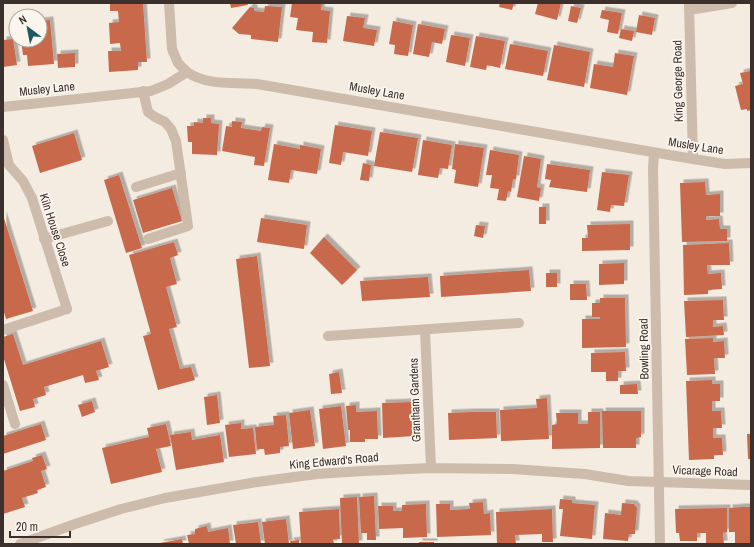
<svg xmlns="http://www.w3.org/2000/svg" width="754" height="547" font-family="'Archivo Narrow',sans-serif">
	<defs>
		<filter id="shadow"><feDropShadow dx="3.5" dy="-3.5" stdDeviation="0" flood-color="#0004"/></filter>
	</defs>
	<rect width="100%" height="100%" fill="#f4ebe1"/>
	<path fill="#c8694b" filter="url(#shadow)" d="M110,3H143L147,62H138V70L109,72L108,51H121L120,43L110,44L109,23L119,22L118,11H110Z
		M230,3H247L248,5L231,8Z
		M292,3H322L321,10L330,11L327,43L312,42L313,32L296,30L298,18L290,17Z
		M500,3H514L512,10L499,7Z
		M538,3H561L557,20L535,14Z
		M265,6L282,7L278,42L251,39V35L239,34L232,28L250,7L254,8V11L264,12Z
		M571,6L581,8L577,23L568,21Z
		M602,10L622,13L618,34L607,32L609,20L600,18Z
		M639,15L655,18L652,35L636,32Z
		M347,16L365,18L363,28L377,30L374,46L343,41Z
		M50,20L54,64L28,66L27,55H23L21,40H40V21Z
		M393,21L413,25L408,56L394,54L395,45L389,44Z
		M418,24L445,29L442,44L432,42L429,57L413,54Z
		M621,29L634,31L632,41L619,38Z
		M451,35L470,38L465,66L446,62Z
		M476,36L505,41L500,68L487,65L486,70L470,67Z
		M13,39L17,65L3,67V40Z
		M510,44L548,51L543,76L505,69Z
		M554,45L590,52L584,87L547,80Z
		M75,53V67L58,68L57,54Z
		M615,53L634,56L627,95L590,88L594,64L613,67Z
		M751,71V110L747,111V109L741,110L735,86L743,84L740,73Z
		M203,118H211V123L219,124L217,155L192,154V142H188L187,126H194V122L203,123Z
		M232,121L242,122L241,128L261,131L262,127L270,128L264,166L254,165L255,157L222,151L226,126L232,127Z
		M335,125L372,131L368,156L343,152L341,165L329,163Z
		M380,132L418,138L412,172L374,166Z
		M74,133L82,160L40,173L32,146Z
		M423,140L452,145L448,169L440,168L438,178L418,175Z
		M274,144L300,149V145L321,149L317,174L291,170L289,183L268,180Z
		M455,144L484,148L478,187L454,183L456,170L452,169Z
		M490,150L519,155L516,179H513L511,192L508,191L506,201L497,200L499,189L490,188L492,175H486Z
		M524,156L541,159L537,187L541,188L539,201L517,197Z
		M363,163L371,165L369,181L360,180Z
		M547,164L590,170L587,192L549,187L551,180L545,179Z
		M602,172L629,175L624,206L611,205L610,212L597,210Z
		M119,175L142,248L126,253L104,180Z
		M705,182L706,195L720,194V216H706V220L719,219L720,229H727V241L682,242L680,183Z
		M172,188L182,221L143,233L133,200Z
		M539,207H546V224H539Z
		M3,215L33,311L6,319L3,309Z
		M261,218L307,225L304,249L257,242Z
		M630,224V250L582,251V238H588L587,225Z
		M476,225L485,226L483,238L474,236Z
		M324,237L357,270L342,285L310,253Z
		M174,242L178,255L170,258L177,284L166,287L177,327L169,329L180,369L191,367L195,380L158,390L143,336L151,334L129,255Z
		M729,243L730,265H707L708,274L721,273L722,289L708,290V294L684,295L683,245Z
		M257,256L270,366L249,368L236,259Z
		M624,263V284L599,285V264Z
		M529,270L531,291L441,297L440,276Z
		M546,273H557V287H546Z
		M428,277L430,297L362,301L360,281Z
		M570,284H586L587,300H570Z
		M600,298H625L626,347L582,348V319H600V317H592V303H600Z
		M723,300L724,320H713V327L723,326L724,335L686,337L684,301Z
		M13,334L23,365L101,341L109,367L96,371L99,380L85,383L83,375L44,387L46,395L33,399L35,407L20,411L3,356V337Z
		M713,338V342L724,341L725,358H714L715,374L687,375L685,339Z
		M625,352L626,371H618V381H606V372H591V353Z
		M339,372L342,393L331,394L329,374Z
		M712,380V384H720V401H712V411H721L722,428H713V438H722L723,455H714V459L689,460L686,381Z
		M637,384L638,394H620V385Z
		M217,395L220,423L207,425L204,397Z
		M547,398L549,439L501,441L500,410L537,408L536,399Z
		M92,401L95,412L82,417L78,405Z
		M413,402L414,436L383,438L382,403Z
		M356,405V412L377,411L378,439H365V442H350V430H348L346,406Z
		M341,406L346,446L323,449L319,409Z
		M310,410L315,446L293,449L289,413Z
		M602,411H641V437L636,438V448H603Z
		M472,412H496L497,438L449,440L448,413Z
		M588,412H600V448L552,449V425L557,424L556,413H578V424H588Z
		M286,415L289,446L280,447V453L265,455L264,449H257L255,427L274,425L273,416Z
		M241,423V429L253,428L256,454L229,457L225,425Z
		M41,424L46,440L3,454V436Z
		M166,424L171,446L156,449L162,472L111,484L102,448L149,437L147,428Z
		M191,432L192,440L220,435L224,462L176,470L170,435Z
		M747,434H751V459H748Z
		M42,455L47,469L41,471L46,487L37,490L38,493L22,498L25,507L3,514V475L4,474L3,471L33,461L32,458Z
		M374,496L376,540H367V533H361L359,497Z
		M357,497L359,544H342L340,498Z
		M560,499L572,500V503L595,505L592,539L560,536L563,509H559Z
		M483,502L484,514L490,513L491,535L437,537L436,504H450V510L470,509L469,503Z
		M622,503L634,504L637,508L635,534H629L628,541L603,539L605,513L621,515Z
		M426,504L427,537L403,538V528L379,529L378,506H393V511H402V505Z
		M742,507H751V544H735V532H729V508Z
		M727,508V532L723,533L724,544H706V533H697V541H680L679,533H676L675,509Z
		M339,509L340,539H333L334,544H301L299,512Z
		M552,509L553,542H542V534L515,535L516,544H497L496,512Z
		M286,519L289,544H265L262,522Z
		M258,522L261,544H236L233,525Z
		M207,526L208,532L228,528L230,544H189L187,535L195,534V529Z
		M182,539L183,544H160V543Z
		M299,540V544H291L290,541Z
		M419,542H434V544H419Z"/>
	<g fill="none" stroke-linecap="round" stroke-linejoin="round">
		<path stroke="#cdbbac" stroke-width="10" d="M143,91L148,112L155,117L165,122L171,129L176,141L188,226L148,239
			M136,187L181,173
			M44,239L108,221
			M3,330L67,309
			M3,385L15,424"/>
		<path stroke="#cdbbac" stroke-width="10" d="M169,3L172,49L178,63L187,72
			M689,3L693,159
			M689,10L732,3
			M3,107L151,91L168,84L187,72C207,86 233,82 257,84L693,159L725,164L751,163
			M3,140L9,165L23,181L32,198L67,309
			M654,153L653,168L660,544
			M425,330L431,468
			M328,336L519,323
			M20,544L75,524L121,509L165,498L257,482L317,474L363,471L431,468L512,469L585,474L628,481L751,485"/>
	</g>
	<g text-anchor="middle" stroke-width="3.5" stroke-linejoin="round" paint-order="stroke">
		<g font-size="12" fill="#3b302b" stroke="#fbf5ee">
			<text transform="translate(678 81) rotate(-91)" y="4">King George Road</text>
			<text transform="translate(47 89) rotate(-6)" y="4">Musley Lane</text>
			<text transform="translate(377 91) rotate(10)" y="4">Musley Lane</text>
			<text transform="translate(696 146) rotate(9)" y="4">Musley Lane</text>
			<text transform="translate(55 230) rotate(72)" y="4">Kiln House Close</text>
			<text transform="translate(644 349) rotate(-91)" y="4">Bowling Road</text>
			<text transform="translate(415 400) rotate(-92)" y="4">Grantham Gardens</text>
			<text transform="translate(334 461) rotate(-5)" y="4">King Edward's Road</text>
			<text transform="translate(705 471) rotate(2)" y="4">Vicarage Road</text>
		</g>
	</g>
	<rect width="754" height="547" fill="none" stroke="#3b302b" stroke-width="8"/>
	<g transform="translate(28 28) rotate(328)"><circle r="19" fill="#fbf5ee" stroke="#aea6a0"/>
	<path d="M0-3L7 15L0 10L-7 15Z" fill="#1f5a5e"/>
	<text y="-6" font-size="11" font-weight="bold" text-anchor="middle" fill="#3b302b">N</text>
	</g>
	<path d="M10 531v6h60v-6" fill="none" stroke="#3b302b" stroke-width="2"/>
	<text x="16" y="531" font-size="12" fill="#3b302b" stroke="#fbf5ee" stroke-width="3" paint-order="stroke">20 m</text>
</svg>
